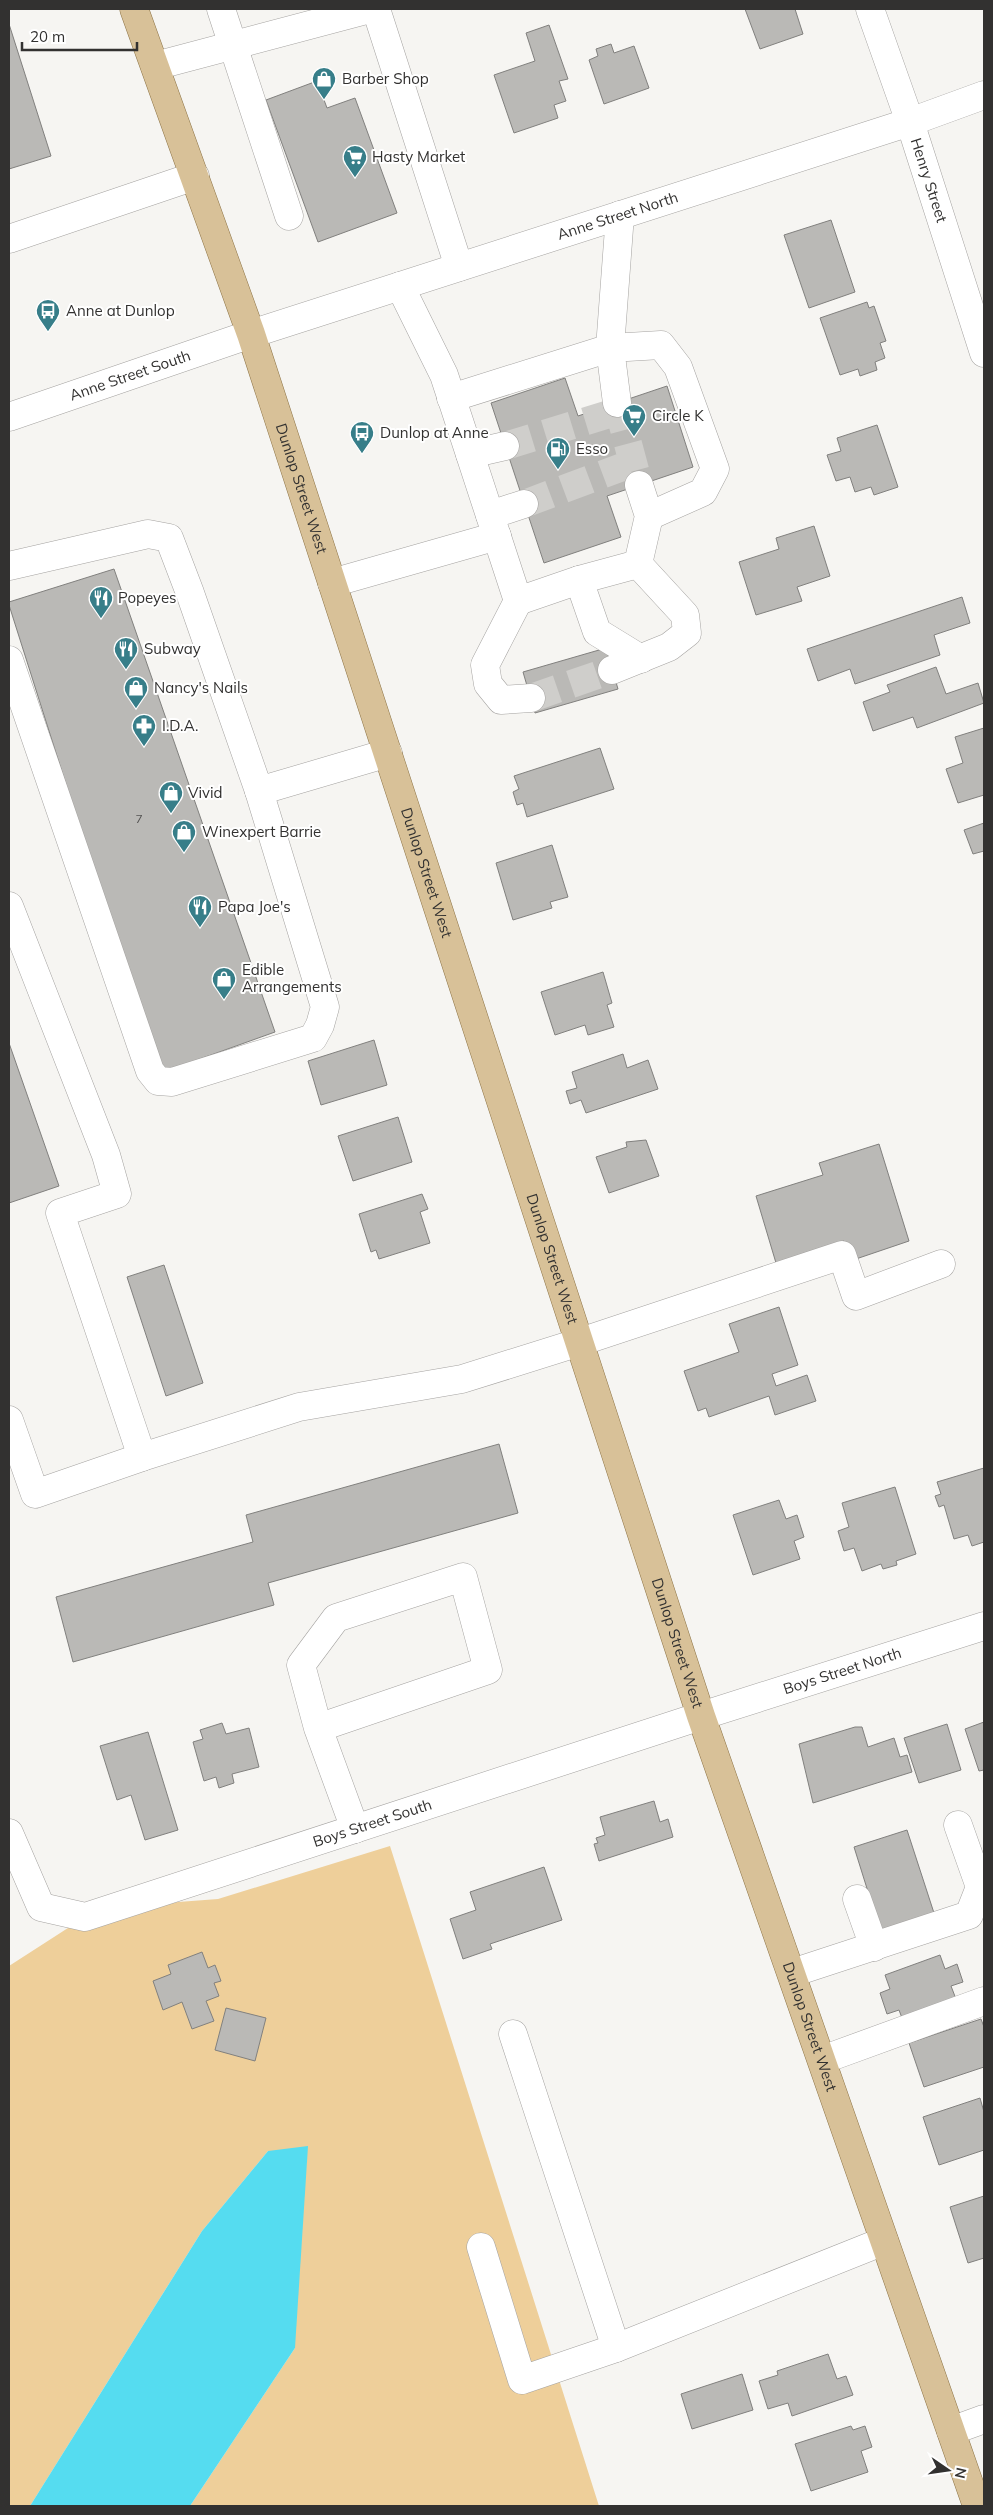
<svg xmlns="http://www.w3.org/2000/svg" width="993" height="2515" font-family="Mulish,sans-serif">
	<rect width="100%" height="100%" fill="#f6f5f2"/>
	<path fill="#eecf9a" d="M390,1846L599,2506H190L295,2348L268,2151L202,2231L30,2506H9V1966L99,1908L218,1899Z"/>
	<path fill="#55dcf0" d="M308,2146L295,2348L190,2506H30L202,2231L268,2151Z"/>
	<path fill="#bab9b6" stroke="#81807e" d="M745,9H795L803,34L760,49Z
		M9,24L51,156L9,169Z
		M549,25L568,79L559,81L566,101L554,105L558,118L514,133L494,75L535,61L526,33Z
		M611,44L614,53L634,46L649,88L604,104L589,60L598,56L596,49Z
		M317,81L327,108L355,98L397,213L318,242L266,100Z
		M831,220L855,292L809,308L784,235Z
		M867,302L869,308L874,306L886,341L880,343L885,358L875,362L877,370L860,376L858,369L840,375L820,318Z
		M565,378L578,416L667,386L693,467L607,496L621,537L544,563L491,403Z
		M877,425L898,487L874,495L871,487L855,492L850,477L836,481L827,455L841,451L837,438Z
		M814,526L830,576L797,587L802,601L756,615L739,562L779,549L776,538Z
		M114,569L275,1032L158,1074L9,605V602Z
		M962,597L970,623L934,635L940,655L855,684L850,669L818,681L807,649Z
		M606,648L618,689L535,713L523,672Z
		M936,667L946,694L978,683L984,703L917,728L913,717L873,731L863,702L890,692L887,685Z
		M984,728V795L958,803L946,769L963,763L955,737Z
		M600,748L614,789L527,817L523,803L517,805L513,792L519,789L514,776Z
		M984,823V851L973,854L964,830Z
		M552,845L568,897L550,902L552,908L513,920L496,863Z
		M603,972L612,1003L607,1005L614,1027L588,1035L585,1025L555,1035L541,992Z
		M374,1040L387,1085L321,1105L308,1061Z
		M9,1043L59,1186L9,1203Z
		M623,1054L627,1068L648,1060L658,1089L586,1113L581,1100L570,1104L566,1091L577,1088L572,1072Z
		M398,1117L412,1162L353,1181L338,1136Z
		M646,1140L659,1176L609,1193L596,1157L627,1147L626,1142Z
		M879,1144L909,1241L850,1261L844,1241L776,1263L756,1196L823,1175L819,1163Z
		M422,1194L428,1209L420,1212L430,1243L379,1259L376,1250L371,1252L359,1214Z
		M164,1265L203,1383L166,1396L127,1277Z
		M779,1307L798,1365L772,1374L776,1386L807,1375L816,1401L775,1415L769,1396L709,1417L706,1408L698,1411L684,1371L739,1352L729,1324Z
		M499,1444L518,1513L268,1583L274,1605L73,1662L56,1597L253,1542L246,1515Z
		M984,1468V1542L972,1546L968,1535L954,1539L944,1505L939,1507L935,1496L941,1494L937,1482Z
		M895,1487L916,1554L896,1561L897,1565L883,1569L881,1564L862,1571L854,1548L844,1551L838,1531L849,1527L842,1503Z
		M779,1500L786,1519L797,1515L804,1537L794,1541L800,1559L753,1575L733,1515Z
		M984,1722V1770L979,1771L965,1729Z
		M222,1723L226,1734L249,1728L259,1767L232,1774L234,1783L219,1788L216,1777L204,1781L193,1742L203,1739L200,1730Z
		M947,1724L961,1770L919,1783L904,1738Z
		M855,1727H862L868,1747L894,1738L900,1757L907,1755L912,1772L813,1803L799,1744Z
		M148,1732L178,1830L145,1840L131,1795L117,1800L100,1746Z
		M654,1801L660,1822L668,1819L673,1837L599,1861L594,1844L598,1843L596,1838L605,1835L600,1817Z
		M907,1830L934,1913L880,1930L854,1847Z
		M544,1867L562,1920L490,1944L492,1949L463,1959L450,1919L476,1910L470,1892Z
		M202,1952L208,1968L215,1965L221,1981L214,1983L219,1996L206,2001L214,2021L192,2029L182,2002L163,2010L153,1981L171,1974L168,1965Z
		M940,1955L945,1969L957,1964L963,1982L951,1986L956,1999L902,2018L899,2010L887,2014L880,1993L890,1989L885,1975Z
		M226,2008L266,2018L255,2061L215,2050Z
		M981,2019L984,2027V2067L924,2087L909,2043Z
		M980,2098L984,2112V2150L939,2165L923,2117Z
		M984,2196V2258L968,2263L950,2207Z
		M828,2354L837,2379L846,2376L853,2395L792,2416L788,2403L768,2409L759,2381L778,2375L777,2371Z
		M742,2374L753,2410L692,2429L681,2394Z
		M851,2426L853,2430L865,2426L872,2447L861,2451L868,2472L811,2491L795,2444Z"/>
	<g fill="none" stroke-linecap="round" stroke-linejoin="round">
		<path stroke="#cfcecb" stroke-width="28" stroke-dasharray="28 14" stroke-linecap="butt" d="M617,403L638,481
			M505,446L619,411
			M524,504L633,463
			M531,698L612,670"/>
		<g stroke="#a5a3a1" stroke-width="29">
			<g id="minor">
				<path d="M221,9L289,216"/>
				<path d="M376,9L459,267"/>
				<path id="s1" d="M870,9L910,122L984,353"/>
				<path d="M155,66L370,9"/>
				<path d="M9,239L195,176"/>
				<path d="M400,286L444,375L518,601L579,580L638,564L649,516L639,485"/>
				<path d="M451,398L610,348L661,345L678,367L715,469L703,492L649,516"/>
				<path d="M617,403L610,348L620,215"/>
				<path id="s2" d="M9,417L251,334L910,122L984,95"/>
				<path d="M470,454L505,446"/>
				<path d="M490,515L524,504"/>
				<path d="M9,566L148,534L169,538L190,593L259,791L388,753"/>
				<path d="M579,580L597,632L641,659"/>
				<path d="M332,583L497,536"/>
				<path d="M518,601L485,665L488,684L501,700L531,698"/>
				<path d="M9,660L150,1071L158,1081L172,1082L313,1038L320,1025L325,1007L259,791"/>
				<path d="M612,670L669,647L687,633L685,615L638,564"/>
				<path d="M9,906L106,1155L117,1194L60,1213L142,1457L299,1407L462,1379L580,1342L842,1255L856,1296L941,1264"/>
				<path d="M9,1420L35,1494L142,1457"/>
				<path d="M318,1728L488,1670L463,1577L336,1618L301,1665L318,1728L355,1829"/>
				<path id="s3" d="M9,1833L41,1907L85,1917L701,1716L984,1626"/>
				<path d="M857,1899L874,1947"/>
				<path d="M792,1973L969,1915L980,1887L958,1825"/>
				<path d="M513,2034L616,2348"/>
				<path d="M822,2060L984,2001"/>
				<path d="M481,2247L522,2380L616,2348L884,2241"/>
				<path d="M951,2431L984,2419"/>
			</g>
		</g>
		<g stroke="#8d7447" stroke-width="29">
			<g id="major">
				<path id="s4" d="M134,9L251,334L701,1716L977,2506"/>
			</g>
		</g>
		<use href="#minor" stroke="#fff" stroke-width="28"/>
		<use href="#major" stroke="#d8c198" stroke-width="28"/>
	</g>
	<defs>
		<g id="shop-pin" transform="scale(1.25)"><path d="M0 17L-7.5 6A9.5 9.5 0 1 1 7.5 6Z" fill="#377e89" stroke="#fff"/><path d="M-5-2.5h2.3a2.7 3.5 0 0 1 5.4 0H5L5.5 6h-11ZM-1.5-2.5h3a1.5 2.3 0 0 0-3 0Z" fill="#fff"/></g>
		<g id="supermarket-pin" transform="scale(1.25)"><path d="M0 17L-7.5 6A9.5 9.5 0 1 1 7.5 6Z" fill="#377e89" stroke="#fff"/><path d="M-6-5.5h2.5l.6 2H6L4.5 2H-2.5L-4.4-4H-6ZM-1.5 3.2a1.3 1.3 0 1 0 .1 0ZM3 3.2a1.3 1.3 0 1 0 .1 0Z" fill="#fff"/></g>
		<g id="bus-pin" transform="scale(1.25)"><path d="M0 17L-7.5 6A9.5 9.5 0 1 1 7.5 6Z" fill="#377e89" stroke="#fff"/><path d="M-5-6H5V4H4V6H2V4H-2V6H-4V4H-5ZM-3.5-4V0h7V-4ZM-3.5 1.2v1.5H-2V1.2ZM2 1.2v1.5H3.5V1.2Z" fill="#fff"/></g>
		<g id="fuel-pin" transform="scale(1.25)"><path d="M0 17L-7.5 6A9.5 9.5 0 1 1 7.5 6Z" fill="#377e89" stroke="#fff"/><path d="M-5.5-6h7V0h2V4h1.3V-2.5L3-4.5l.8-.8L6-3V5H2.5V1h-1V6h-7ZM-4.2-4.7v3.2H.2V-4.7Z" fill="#fff"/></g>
		<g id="restaurant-pin" transform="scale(1.25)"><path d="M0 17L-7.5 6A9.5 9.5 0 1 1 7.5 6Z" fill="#377e89" stroke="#fff"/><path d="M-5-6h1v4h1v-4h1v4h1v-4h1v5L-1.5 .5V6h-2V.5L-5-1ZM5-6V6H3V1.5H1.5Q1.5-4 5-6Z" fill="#fff"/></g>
		<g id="pharmacy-pin" transform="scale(1.25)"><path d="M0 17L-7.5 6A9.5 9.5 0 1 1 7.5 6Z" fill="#377e89" stroke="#fff"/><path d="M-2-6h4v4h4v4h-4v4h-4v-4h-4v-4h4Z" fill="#fff"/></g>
	</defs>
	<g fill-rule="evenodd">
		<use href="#shop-pin" x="324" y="79"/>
		<use href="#supermarket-pin" x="355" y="157"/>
		<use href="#bus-pin" x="48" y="311"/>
		<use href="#supermarket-pin" x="634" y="416"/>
		<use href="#bus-pin" x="362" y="433"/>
		<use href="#fuel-pin" x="558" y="449"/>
		<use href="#restaurant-pin" x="101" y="598"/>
		<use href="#restaurant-pin" x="126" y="649"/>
		<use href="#shop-pin" x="136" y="688"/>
		<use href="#pharmacy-pin" x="144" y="726"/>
		<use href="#shop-pin" x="171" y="793"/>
		<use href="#shop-pin" x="184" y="832"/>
		<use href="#restaurant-pin" x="200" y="907"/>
		<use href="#shop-pin" x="224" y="979"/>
	</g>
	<g text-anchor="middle" stroke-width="4" stroke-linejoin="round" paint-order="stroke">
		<g font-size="12" fill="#545352">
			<text x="139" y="823">7</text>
		</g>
		<g font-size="15" fill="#323130" stroke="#fff" text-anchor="start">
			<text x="342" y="84">Barber Shop</text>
			<text x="372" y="162">Hasty Market</text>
			<text x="66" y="316">Anne at Dunlop</text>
			<text x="652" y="421">Circle K</text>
			<text x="380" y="438">Dunlop at Anne</text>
			<text x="576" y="454">Esso</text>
			<text x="118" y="603">Popeyes</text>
			<text x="144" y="654">Subway</text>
			<text x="154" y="693">Nancy's Nails</text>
			<text x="162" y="731">I.D.A.</text>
			<text x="188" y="798">Vivid</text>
			<text x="202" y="837">Winexpert Barrie</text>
			<text x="218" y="912">Papa Joe's</text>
			<text x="242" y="975">Edible<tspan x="242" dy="17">Arrangements</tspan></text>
		</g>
		<g font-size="15" fill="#323130" stroke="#fff">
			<text dy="5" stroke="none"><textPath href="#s1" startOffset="181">Henry Street</textPath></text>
			<text dy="5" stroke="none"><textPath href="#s2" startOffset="641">Anne Street North</textPath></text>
			<text dy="5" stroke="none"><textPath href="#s2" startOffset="128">Anne Street South</textPath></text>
			<text dy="5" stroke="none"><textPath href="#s4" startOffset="508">Dunlop Street West</textPath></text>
			<text dy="5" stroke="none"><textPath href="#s4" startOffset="912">Dunlop Street West</textPath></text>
			<text dy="5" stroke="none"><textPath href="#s4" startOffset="1318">Dunlop Street West</textPath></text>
			<text dy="5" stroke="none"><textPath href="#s4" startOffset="1722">Dunlop Street West</textPath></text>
			<text dy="5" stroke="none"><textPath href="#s3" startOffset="922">Boys Street North</textPath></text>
			<text dy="5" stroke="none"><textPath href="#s3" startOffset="428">Boys Street South</textPath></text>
			<text dy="5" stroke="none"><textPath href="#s4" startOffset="2128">Dunlop Street West</textPath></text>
		</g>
	</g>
	<rect width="993" height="2515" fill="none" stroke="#323130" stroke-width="20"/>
	<g transform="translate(948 2470) rotate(103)" stroke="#ffffff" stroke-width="4" paint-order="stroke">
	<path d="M0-4L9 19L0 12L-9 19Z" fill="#323130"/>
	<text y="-8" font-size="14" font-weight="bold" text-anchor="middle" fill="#323130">N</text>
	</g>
	<path d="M22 42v8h115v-8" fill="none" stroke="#323130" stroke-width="2.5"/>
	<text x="30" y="42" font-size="15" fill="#323130" stroke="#ffffff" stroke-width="4" paint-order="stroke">20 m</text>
</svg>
